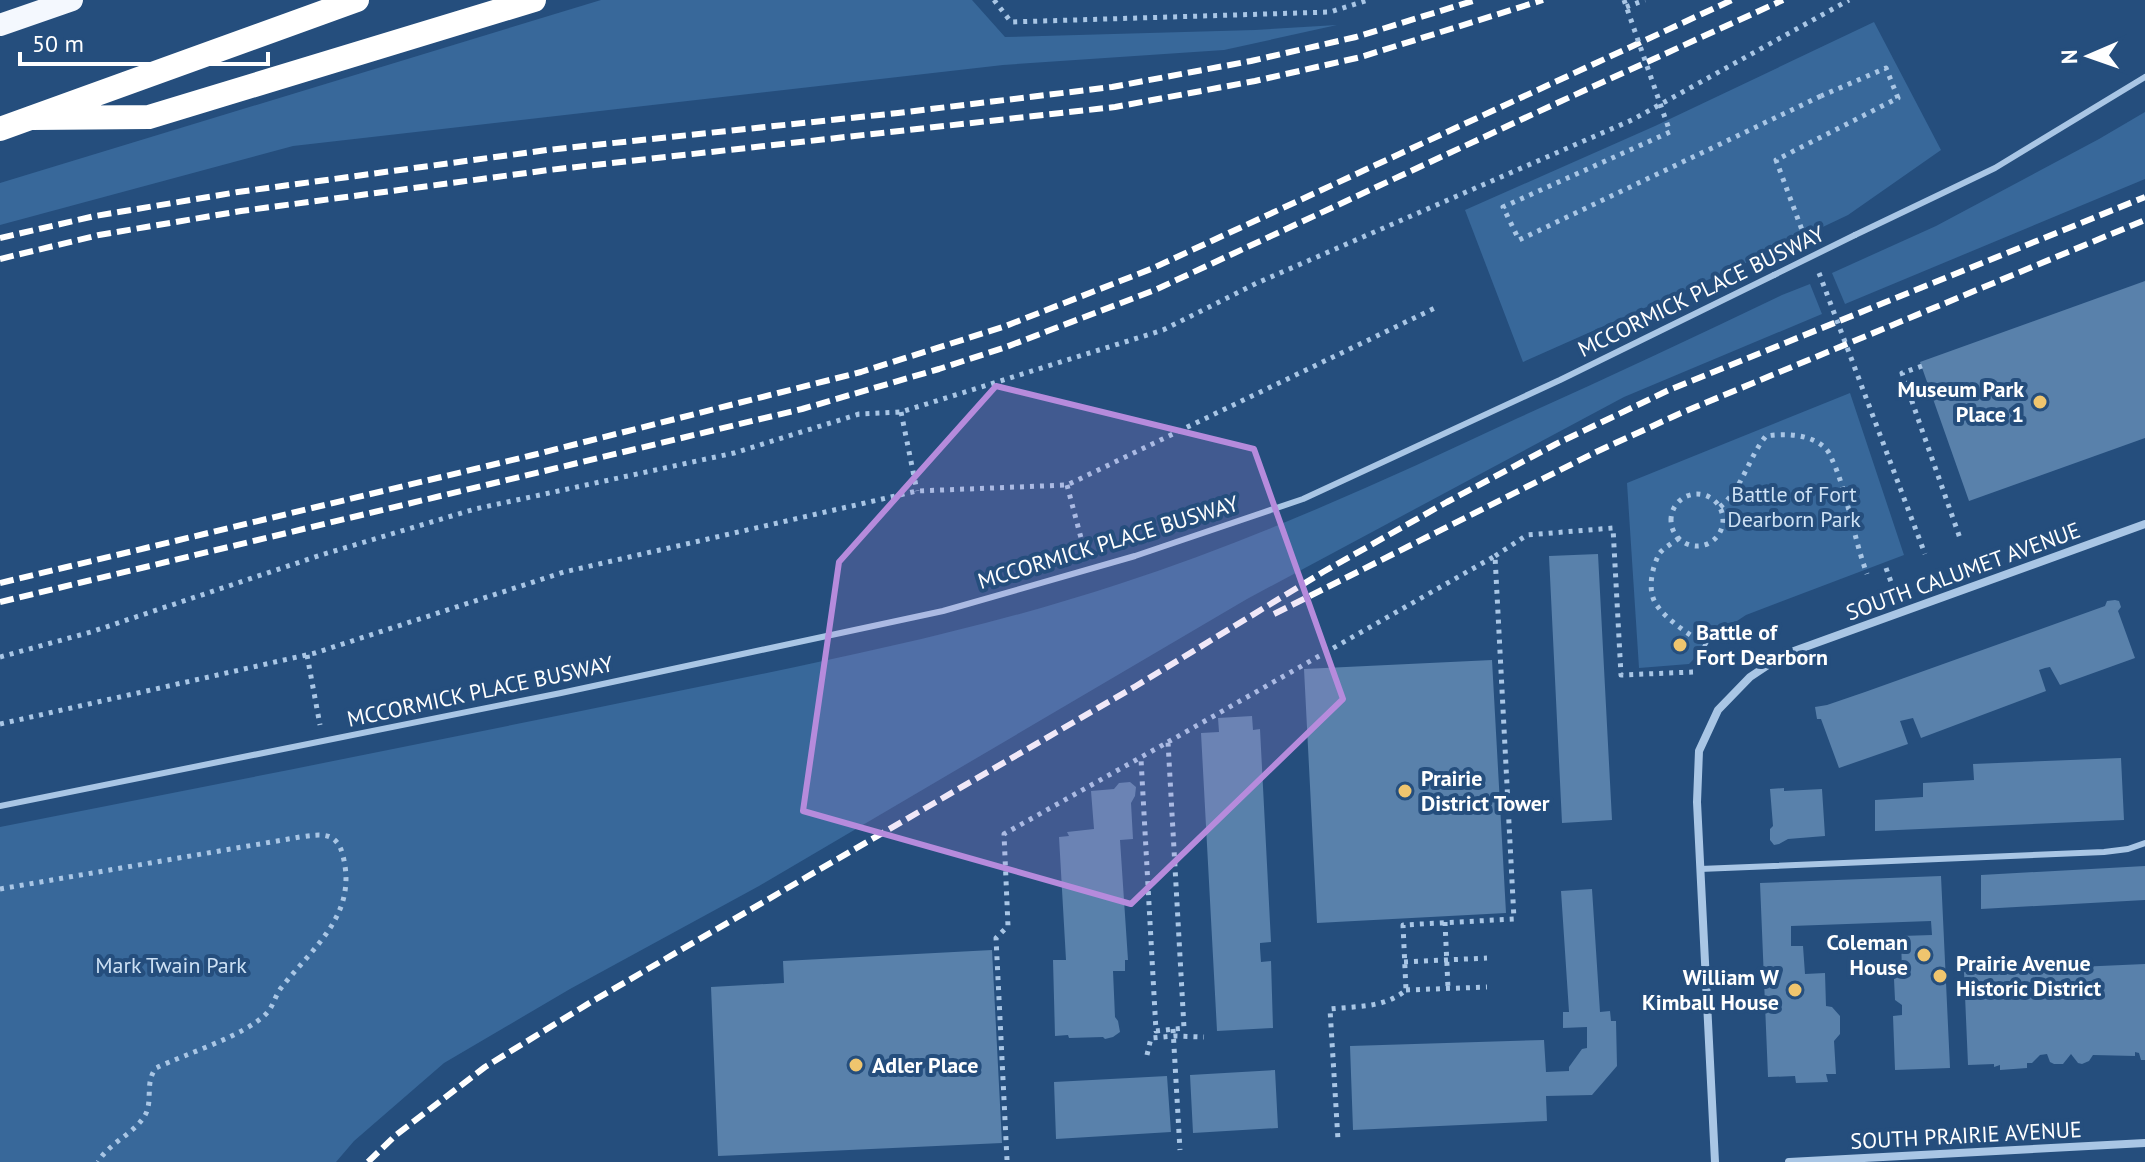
<svg xmlns="http://www.w3.org/2000/svg" width="2145" height="1162" font-family="'PT Sans',sans-serif">
	<rect width="100%" height="100%" fill="#254e7d"/>
	<path fill="#38689a" d="M601,0H972L1005,37L1255,30L1337,25L1224,50L1003,65L293,146L0,225V183Z
		M1874,22L1941,150L1848,215L1766,254L1523,362L1465,210L1655,126Z
		M2145,112V179L1845,304L1832,273L1936,226L2099,139Z
		M1810,284L1822,314L1624,397L1247,599L759,886L570,989L444,1063L354,1141L336,1162H0V827C218,784 436,741 654,696C810,664 967,634 1119,584C1257,539 1388,479 1518,418C1607,378 1695,337 1782,295Z
		M1850,393L1904,555L1746,615L1719,633L1689,664L1639,668L1627,483Z"/>
	<path fill="#5981ab" d="M2145,281V438L1969,501L1920,362Z
		M1598,554L1612,820L1562,823L1549,556Z
		M2115,600L2119,601L2121,607L2118,611L2135,658L2060,685L2050,667L2045,668L2039,670L2046,691L1921,738L1913,718L1900,721L1908,744L1839,768L1821,719H1817L1815,707L1827,705L1865,692L2105,606L2107,601Z
		M1492,660L1506,913L1317,923L1304,669Z
		M1252,716L1253,730L1260,729L1271,942L1260,943V948L1261,962L1271,961L1273,1028L1217,1031L1201,733L1219,732L1218,718Z
		M2121,758L2124,820L1875,831V800L1923,797V783L1974,780L1973,764Z
		M1130,782L1136,787L1135,796L1131,803L1133,839L1120,840L1128,960H1125V971H1113L1115,1017L1118,1021L1120,1032L1113,1037L1105,1039L1103,1037L1069,1038L1068,1035L1055,1036L1053,960H1066L1059,837L1069,836L1067,832L1094,829L1091,791L1114,789L1119,783Z
		M1784,788V791L1822,789L1825,836L1788,839L1779,844L1774,845L1770,840V829L1773,826L1770,789Z
		M2145,866V900L1981,909V875Z
		M1941,876L1950,1068L1895,1070L1893,1016L1902,1015V1005L1895,1000L1894,979L1902,974L1901,936L1932,935L1931,921L1791,926V946H1803L1805,974L1825,973L1826,1006L1832,1007L1840,1016V1034L1834,1041L1836,1074H1826L1828,1082L1796,1083L1795,1076L1768,1077L1760,883Z
		M1592,889L1600,1012L1610,1011L1611,1021H1616L1617,1066L1592,1095L1546,1096L1547,1121L1353,1130L1350,1046L1544,1040L1546,1072L1569,1071V1067L1582,1049L1587,1048V1027L1563,1028V1012H1569L1561,891Z
		M992,950L1002,1143L718,1156L711,987L784,983L783,961Z
		M2145,964V1060H2141L2139,1053L2135,1052V1056L2093,1055L2089,1061L2082,1064L2078,1063L2071,1054L2063,1064H2054L2050,1062L2047,1054L2040,1055L2032,1063H2027V1068L2000,1070V1065L1994,1067V1064L1968,1065L1964,972Z
		M1275,1070L1278,1128L1193,1133L1190,1075Z
		M1167,1076L1171,1132L1056,1139L1054,1082Z"/>
	<g fill="none" stroke-linecap="round" stroke-linejoin="round">
		<path stroke="#a9c6e5" stroke-width="5" stroke-dasharray="4 6" stroke-linecap="butt" d="M994,0L1011,22L1330,12L1368,0
			M1626,7L1645,0
			M1805,238L1776,160L1898,98L1886,68L1821,96
			M1819,273L1925,554
			M1922,366L1902,373L1961,541
			M901,412L917,491
			M1067,485L1085,553
			M1671 520a26 26 0 1 1 52 0a26 26 0 1 1-52 0Z
			M1720,507C1743,488 1748,458 1766,436C1785,433 1812,434 1826,449C1830,453 1832,460 1835,466C1849,501 1854,539 1867,574
			M1679,538C1673,543 1663,548 1659,554C1652,568 1647,590 1656,604C1666,620 1694,638 1711,648
			M1495,556L1527,535L1613,528L1621,675L1693,672
			M1886,568L1895,593
			M307,655L320,725
			M0,657L91,632L321,555L475,509L734,453L859,414L901,412L1163,330L1257,283L1632,120L1849,0
			M0,724L315,653L564,572L917,491L1067,485L1437,307
			M1168,742L1495,556L1514,919L1403,925L1406,990C1385,1008 1357,1006 1330,1009L1338,1140
			M0,889L300,837C321,834 337,831 343,856C358,915 313,947 281,988C275,996 273,1007 266,1014C244,1036 185,1054 156,1068C144,1083 154,1102 144,1117C132,1135 109,1143 98,1162
			M1445,922L1448,988
			M1404,962L1487,958
			M1406,990L1487,987
			M1173,1029L1180,1150
			M1147,1055L1151,1038L1174,1036L1204,1037
			M1007,1160L996,938L1008,926L1004,834L1168,742L1184,1028L1156,1031L1141,759"/>
		<path stroke="#a9c6e5" stroke-width="6" d="M1855,235L1995,168L2145,77
			M0,806L561,693L943,611L1135,556L1303,499L1560,380L1774,275
			M1700,869L2104,852L2128,849L2145,843"/>
		<path stroke="#a9c6e5" stroke-width="8" d="M1715,1162L1697,802L1699,751L1718,710L1750,677L1783,655L2145,524
			M1789,1162L2145,1143"/>
		<path stroke="#f4f8fe" stroke-width="22" d="M0,25L72,0"/>
		<path stroke="#fff" stroke-width="24" d="M32,118L149,117L534,0
			M0,129L357,0"/>
		<path stroke="#fff" stroke-width="6" stroke-dasharray="14 6" stroke-linecap="butt" d="M0,238L95,216L238,192L547,150L898,113L1112,87L1251,61L1356,37L1476,0
			M0,259L99,235L241,211L549,170L1115,107L1255,81L1361,57L1543,0
			M0,583L533,455L861,372L1003,327L1151,269L1732,0
			M0,602L802,409L939,369L1006,347L1155,290L1557,103L1783,0
			M1274,614L1596,452L1681,413L2145,220
			M368,1162L396,1135L485,1067L591,1002L1136,686L1323,572L1447,502L1556,444L1669,390L2145,197"/>
		<path stroke="#a9c6e5" stroke-width="5" stroke-dasharray="4 6" stroke-linecap="butt" d="M1624,0L1670,132L1503,207L1519,240L1821,96"/>
		<path stroke="#a9c6e5" stroke-width="6" d="M1774,275L1855,235"/>
	</g>
	<path fill="#b68bdc" fill-opacity="0.2" stroke="#b68bdc" stroke-width="6" stroke-linejoin="round" d="M996,386L1254,449L1343,699L1131,904L803,811L839,562Z"/>
	<g fill="#efc56e" stroke="#254e7d" stroke-width="3">
		<circle cx="2040" cy="402" r="8"/>
		<circle cx="1680" cy="645" r="8"/>
		<circle cx="1405" cy="791" r="8"/>
		<circle cx="1924" cy="955" r="8"/>
		<circle cx="1940" cy="976" r="8"/>
		<circle cx="1795" cy="990" r="8"/>
		<circle cx="856" cy="1065" r="8"/>
	</g>
	<g text-anchor="middle" stroke-width="8" stroke-linejoin="round" paint-order="stroke">
		<g font-size="22" fill="#fff" stroke="#254e7d">
			<text transform="translate(1701 291) rotate(-26)" y="8">MCCORMICK PLACE BUSWAY</text>
			<text transform="translate(1108 542) rotate(-17)" y="8">MCCORMICK PLACE BUSWAY</text>
			<text transform="translate(1963 571) rotate(-20)" y="8">SOUTH CALUMET AVENUE</text>
			<text transform="translate(480 691) rotate(-12)" y="8">MCCORMICK PLACE BUSWAY</text>
			<text transform="translate(1966 1135) rotate(-3)" y="8">SOUTH PRAIRIE AVENUE</text>
		</g>
		<g font-size="22" font-weight="bold" fill="#fff" stroke="#254e7d" text-anchor="start">
			<text x="2024" y="397" text-anchor="end">Museum Park<tspan x="2024" dy="25">Place 1</tspan></text>
			<text x="1696" y="640">Battle of<tspan x="1696" dy="25">Fort Dearborn</tspan></text>
			<text x="1421" y="786">Prairie<tspan x="1421" dy="25">District Tower</tspan></text>
			<text x="1908" y="950" text-anchor="end">Coleman<tspan x="1908" dy="25">House</tspan></text>
			<text x="1956" y="971">Prairie Avenue<tspan x="1956" dy="25">Historic District</tspan></text>
			<text x="1779" y="985" text-anchor="end">William W<tspan x="1779" dy="25">Kimball House</tspan></text>
			<text x="872" y="1073">Adler Place</text>
		</g>
		<g font-size="22" fill="#cce0f4" stroke="#254e7d">
			<text x="1794" y="502">Battle of Fort<tspan x="1794" dy="25">Dearborn Park</tspan></text>
			<text x="171" y="973">Mark Twain Park</text>
		</g>
	</g>
	<g transform="translate(2089 56) rotate(268)" stroke="#254e7d" stroke-width="6" paint-order="stroke">
	<path d="M0-6L14 30L0 20L-14 30Z" fill="#ffffff"/>
	<text y="-12" font-size="22" font-weight="bold" text-anchor="middle" fill="#ffffff">N</text>
	</g>
	<path d="M20 52v12h248v-12" fill="none" stroke="#ffffff" stroke-width="4"/>
	<text x="32" y="52" font-size="24" fill="#ffffff" stroke="#254e7d" stroke-width="6" paint-order="stroke">50 m</text>
</svg>
